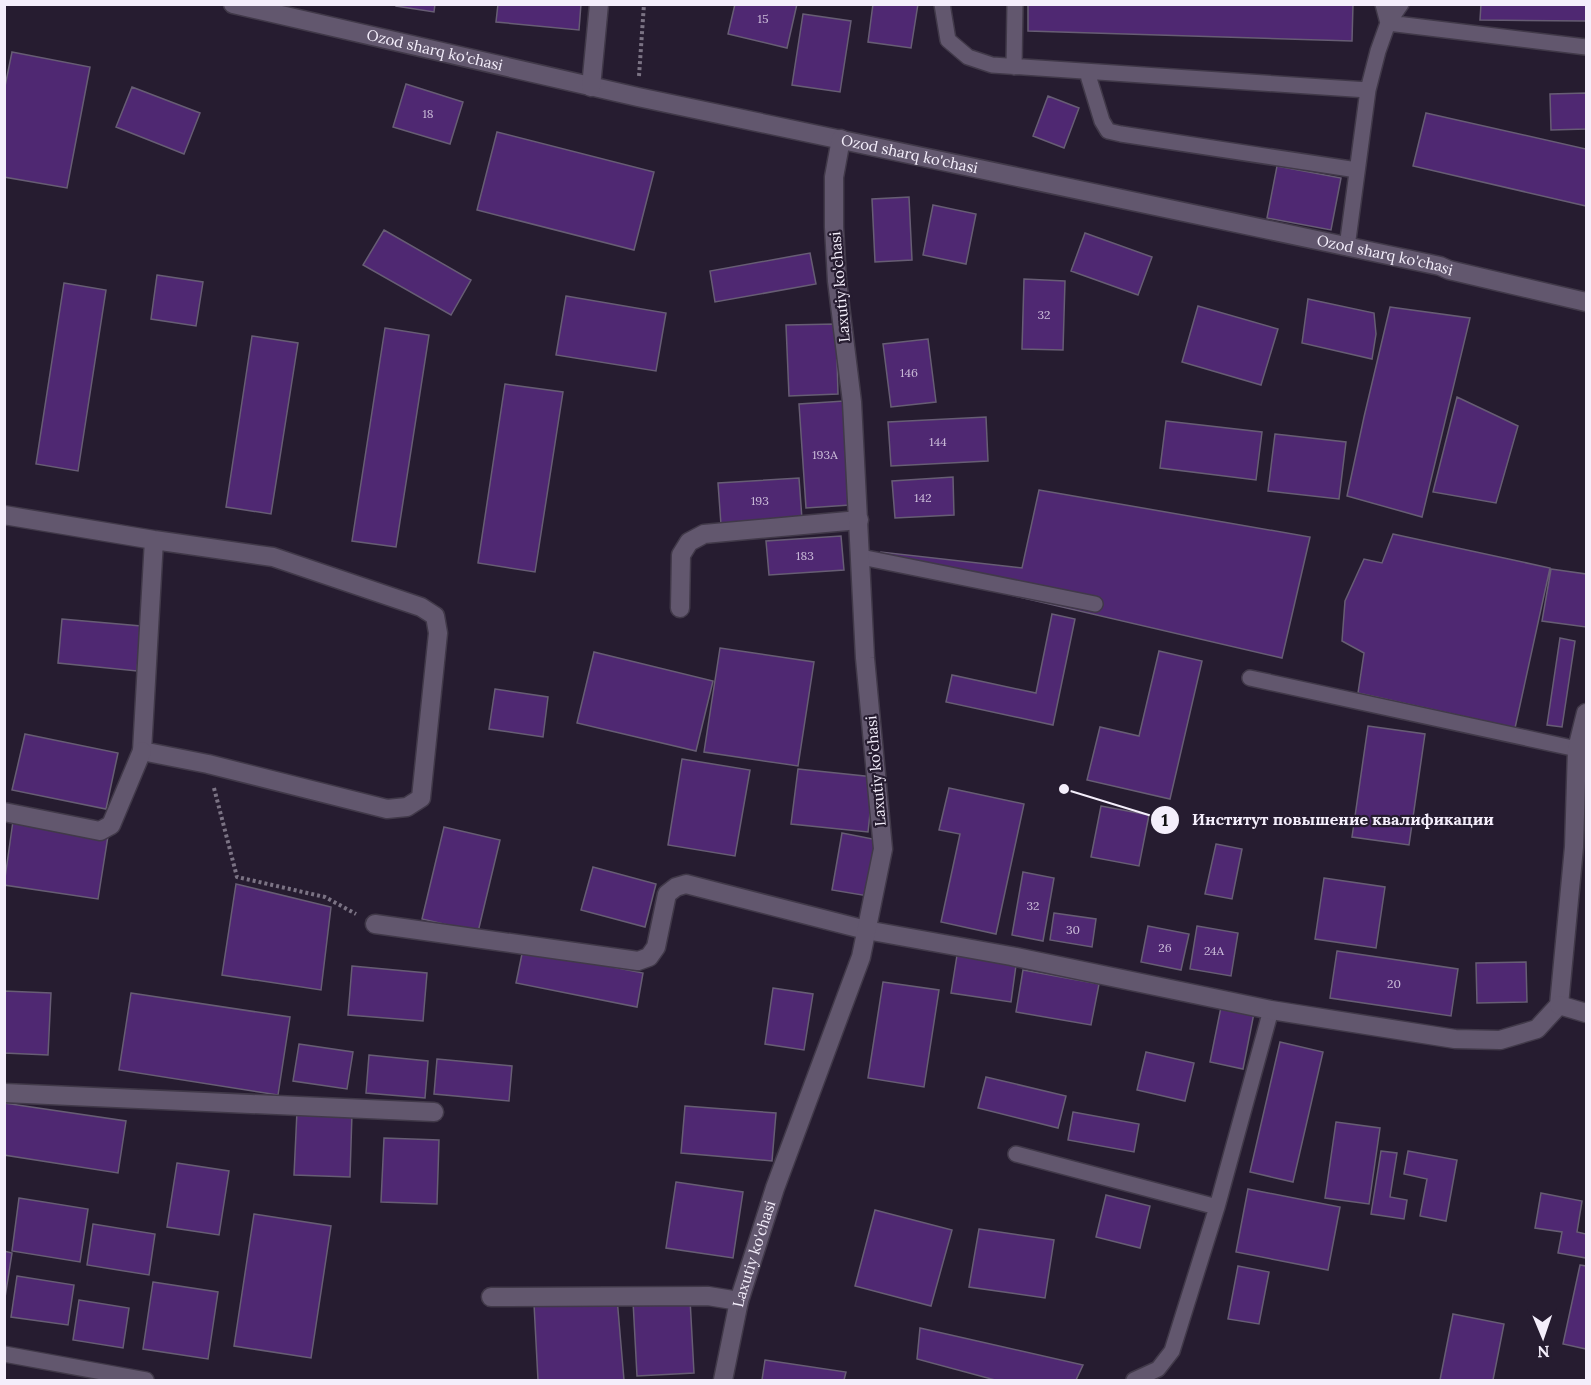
<svg xmlns="http://www.w3.org/2000/svg" width="1591" height="1385" font-family="Lora,serif">
	<rect width="100%" height="100%" fill="#261c30"/>
	<path fill="#4f2872" stroke="#675d74" stroke-width="1.5" d="M396,4H435L434,12L396,6Z
		M498,4H581L579,30L496,22Z
		M735,4H797L787,48L728,34Z
		M873,4H918L911,48L868,42Z
		M1028,4H1353L1352,41L1028,31Z
		M1481,4H1586V21L1480,20Z
		M803,14L851,21L840,92L792,85Z
		M12,52L90,67L67,188L4,177V91Z
		M406,84L463,102L450,144L393,127Z
		M132,87L200,113L184,154L116,127Z
		M1586,93V129L1551,130L1550,94Z
		M1048,96L1079,108L1064,148L1033,136Z
		M1426,113L1586,149V206L1413,166Z
		M497,132L654,172L634,250L477,210Z
		M1277,166L1341,178L1331,230L1267,218Z
		M909,197L912,260L875,262L872,199Z
		M933,205L976,214L966,264L923,255Z
		M384,230L471,280L451,315L363,265Z
		M1085,233L1152,257L1138,295L1071,271Z
		M810,253L816,284L715,302L710,271Z
		M157,275L203,282L196,326L151,319Z
		M1024,279L1065,281L1063,350L1022,349Z
		M64,283L106,290L78,471L36,464Z
		M566,296L666,313L656,371L556,355Z
		M1308,299L1374,313L1376,334L1372,359L1302,343Z
		M1198,306L1278,329L1261,385L1182,362Z
		M1390,307L1470,318L1422,517L1347,496L1364,417Z
		M836,324L838,394L789,396L786,325Z
		M385,328L429,335L396,547L352,541Z
		M252,336L298,343L271,514L226,507Z
		M928,339L936,402L891,407L883,344Z
		M505,384L563,392L535,572L478,563Z
		M1457,397L1518,426L1496,503L1433,492Z
		M844,401L850,505L806,508L799,404Z
		M986,417L988,461L891,466L888,422Z
		M1166,421L1262,432L1256,480L1160,468Z
		M1275,434L1346,442L1339,499L1268,491Z
		M953,477L954,515L895,518L892,481Z
		M799,478L802,519L721,525L718,483Z
		M1039,490L1310,537L1282,658L882,565L881,552L1022,568Z
		M1393,534L1550,568L1515,728L1358,693L1364,653L1342,641L1345,601L1364,559L1382,563Z
		M841,536L844,570L769,575L766,541Z
		M1551,569L1586,574V627L1542,621Z
		M1052,614L1075,619L1053,725L946,702L952,675L1036,693Z
		M62,619L141,626L137,671L58,663Z
		M1560,638L1575,641L1562,727L1547,725Z
		M720,648L814,662L798,766L704,752Z
		M1159,651L1202,661L1170,799L1087,780L1100,727L1139,736Z
		M594,652L713,681L696,751L577,723Z
		M495,689L548,697L543,737L489,729Z
		M1368,726L1425,734L1409,845L1352,837Z
		M25,734L118,753L106,809L12,790Z
		M682,759L750,770L735,856L668,845Z
		M798,769L874,777L868,832L791,824Z
		M949,788L1024,804L996,934L941,922L960,834L939,830Z
		M1101,806L1149,815L1139,866L1091,857Z
		M13,821L108,836L98,899L4,885Z
		M444,827L500,840L478,932L422,919Z
		M842,833L878,840L868,896L832,890Z
		M1216,844L1242,849L1232,899L1205,894Z
		M593,867L656,884L645,927L581,910Z
		M1023,872L1054,878L1043,941L1012,935Z
		M1324,878L1385,887L1376,948L1315,939Z
		M236,884L331,907L321,990L222,975Z
		M1054,913L1096,919L1092,947L1050,940Z
		M1148,926L1189,934L1181,970L1141,962Z
		M1197,926L1238,933L1231,976L1190,969Z
		M523,949L643,973L637,1007L516,983Z
		M958,949L1017,958L1011,1002L951,993Z
		M1337,951L1458,969L1451,1016L1330,998Z
		M1526,962L1527,1002L1477,1003L1476,963Z
		M352,966L427,973L423,1021L348,1015Z
		M1023,970L1099,984L1091,1025L1016,1012Z
		M883,982L939,990L924,1087L868,1078Z
		M773,988L813,994L804,1050L765,1044Z
		M4,991L51,993L48,1055L4,1053Z
		M131,993L290,1017L278,1095L119,1070Z
		M1221,1007L1254,1013L1243,1069L1210,1062Z
		M1280,1042L1323,1052L1293,1182L1250,1172Z
		M299,1044L353,1052L347,1089L293,1081Z
		M1146,1052L1194,1063L1185,1101L1137,1090Z
		M369,1055L428,1061L425,1098L366,1093Z
		M437,1059L512,1066L509,1101L434,1094Z
		M986,1077L1066,1096L1058,1128L978,1108Z
		M4,1103L126,1121L118,1173L4,1155Z
		M685,1106L776,1113L772,1161L681,1153Z
		M297,1111L352,1113L350,1177L294,1175Z
		M1073,1112L1139,1124L1134,1152L1068,1140Z
		M1336,1122L1380,1128L1369,1204L1325,1198Z
		M384,1138L439,1140L437,1204L381,1202Z
		M1381,1151L1397,1153L1390,1197L1407,1200L1404,1219L1371,1214Z
		M1408,1151L1457,1160L1446,1221L1420,1216L1427,1179L1404,1174Z
		M177,1163L229,1171L219,1235L167,1227Z
		M676,1182L743,1192L733,1258L666,1248Z
		M1248,1189L1340,1207L1328,1270L1236,1252Z
		M1541,1193L1582,1201L1577,1232L1586,1234V1258L1558,1253L1562,1232L1535,1228Z
		M1106,1195L1150,1206L1140,1248L1096,1237Z
		M19,1198L88,1209L80,1262L12,1251Z
		M875,1210L952,1230L931,1306L855,1286Z
		M254,1214L331,1226L311,1358L234,1346Z
		M93,1224L155,1234L149,1275L87,1265Z
		M979,1229L1054,1240L1045,1298L969,1287Z
		M4,1251L12,1253L4,1304Z
		M1580,1265L1586,1266V1349L1563,1344Z
		M1238,1266L1269,1272L1259,1324L1228,1319Z
		M17,1276L74,1285L68,1325L11,1317Z
		M153,1282L218,1292L208,1359L143,1349Z
		M617,1298L624,1380H538L534,1304Z
		M690,1299L694,1373L637,1376L633,1301Z
		M79,1300L129,1308L123,1348L73,1340Z
		M1453,1314L1504,1324L1493,1380H1440Z
		M920,1328L1083,1365L1076,1380H995L917,1359Z
		M765,1360L846,1372L844,1380H762Z"/>
	<g fill="none" stroke-linecap="round" stroke-linejoin="round">
		<g stroke="#413949" stroke-width="18">
			<path id="lane" d="M942,4L948,40L968,57L992,65L1368,90L1378,51L1388,23L1401,4
				M1383,4L1388,23L1586,47
				M1014,67L1015,4
				M1087,72L1102,121L1108,131L1121,134L1357,170
				M1347,247L1368,90
				M861,557L1095,604
				M1250,678L1577,749
				M1016,1154L1217,1207
				M4,1354L146,1380
				M1134,1380L1158,1369L1172,1351L1217,1207L1271,1010"/>
		</g>
		<g stroke="#413949" stroke-width="21">
			<g id="street">
				<path id="s1" d="M233,4L638,97L1440,266L1449,270L1586,302"/>
				<path d="M591,87L599,4"/>
				<path d="M4,515L154,540L273,557L421,607L435,616L438,633L421,798L407,807L387,809L208,764L142,751L154,540"/>
				<path d="M680,608L681,555L689,542L704,534L859,520"/>
				<path d="M4,812L100,831L111,825L142,751"/>
				<path d="M375,924L638,961L649,957L656,947L667,894L676,887L686,884L866,930L1011,956L1271,1010L1455,1039L1500,1040L1537,1029L1559,1005L1574,847L1577,749L1586,713"/>
				<path d="M1559,1005L1586,1013"/>
				<path d="M4,1093L434,1112"/>
				<path d="M491,1297L708,1296L739,1301"/>
				<path id="s2" d="M723,1380L739,1301L775,1188L861,957L883,849L865,658L852,402L837,281L834,227V177L841,139"/>
			</g>
		</g>
		<path stroke="#7b7384" stroke-width="4" stroke-dasharray="3 3" stroke-linecap="butt" d="M639,76L644,4
			M214,788L237,877L325,897L356,914"/>
		<use href="#lane" stroke="#62576e" stroke-width="15"/>
		<use href="#street" stroke="#62576e" stroke-width="18"/>
	</g>
	<g text-anchor="middle" stroke-width="4.5" stroke-linejoin="round" paint-order="stroke">
		<g font-size="12" fill="#cbbcd9">
			<text x="763" y="23">15</text>
			<text x="428" y="118">18</text>
			<text x="1044" y="319">32</text>
			<text x="909" y="377">146</text>
			<text x="938" y="446">144</text>
			<text x="825" y="459">193А</text>
			<text x="923" y="502">142</text>
			<text x="760" y="505">193</text>
			<text x="805" y="560">183</text>
			<text x="1033" y="910">32</text>
			<text x="1073" y="934">30</text>
			<text x="1165" y="952">26</text>
			<text x="1214" y="955">24А</text>
			<text x="1394" y="988">20</text>
		</g>
		<g font-size="15" fill="#f4eefb" stroke="#261c30">
			<text dy="5" stroke="none"><textPath href="#s1" startOffset="207">Ozod sharq ko'chasi</textPath></text>
			<text dy="5" stroke="none"><textPath href="#s1" startOffset="693">Ozod sharq ko'chasi</textPath></text>
			<text dy="5" stroke="none"><textPath href="#s1" startOffset="1179">Ozod sharq ko'chasi</textPath></text>
			<text transform="translate(840 287) rotate(-95)" y="5">Laxutiy ko'chasi</text>
			<text transform="translate(876 771) rotate(-95)" y="5">Laxutiy ko'chasi</text>
			<text dy="5" stroke="none"><textPath href="#s2" startOffset="130">Laxutiy ko'chasi</textPath></text>
		</g>
	</g>
	<path fill="none" stroke="#f4eefb" stroke-width="2" d="M1064 789L1165 820"/>
	<g fill="#f4eefb" stroke="#261c30" stroke-width="2">
		<circle cx="1064" cy="789" r="6"/>
		<circle cx="1165" cy="820" r="15"/>
	</g>
	<g font-size="18" text-anchor="middle" font-weight="bold" fill="#111">
		<text x="1165" y="826">1</text>
	</g>
	<g font-size="16" text-anchor="middle" font-weight="bold" fill="#f4eefb" stroke="#261c30" stroke-width="4.5" stroke-linejoin="round" paint-order="stroke">
		<text x="1343" y="825">Институт повышение квалификации</text>
	</g>
	<rect width="1591" height="1385" fill="none" stroke="#f4eefb" stroke-width="12"/>
	<g transform="translate(1543 1337) rotate(178)" stroke="#261c30" stroke-width="4.5" paint-order="stroke">
	<path d="M0-4.5L10 22L0 15L-10 22Z" fill="#f4eefb"/>
	<text y="-9" font-size="16" font-weight="bold" text-anchor="middle" fill="#f4eefb">N</text>
	</g>
</svg>
